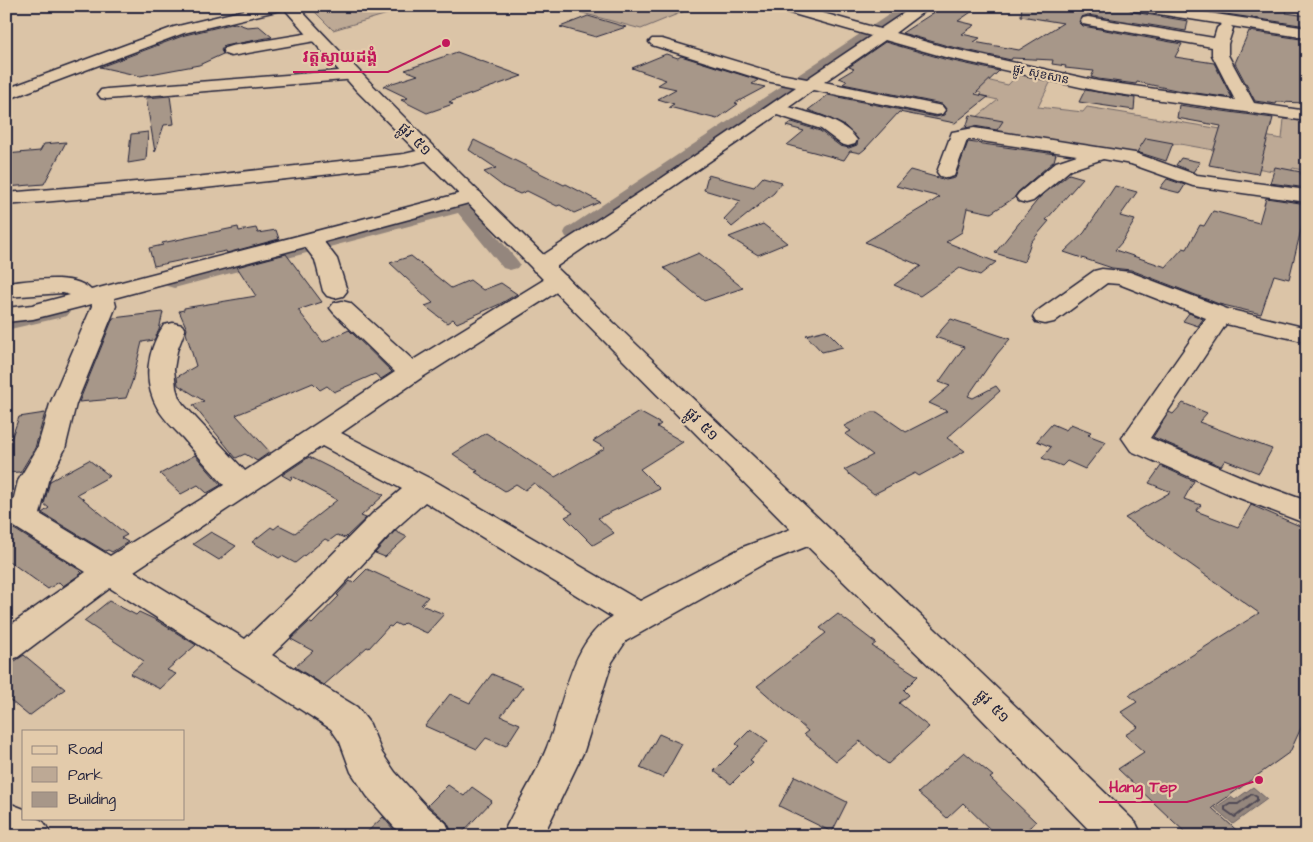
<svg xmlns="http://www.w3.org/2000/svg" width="1313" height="842" font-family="'Architects Daughter','Noto Sans Khmer',sans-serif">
	<rect width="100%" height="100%" fill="#dbc4a7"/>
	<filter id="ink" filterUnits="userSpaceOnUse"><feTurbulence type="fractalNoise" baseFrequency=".02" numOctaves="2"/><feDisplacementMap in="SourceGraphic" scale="10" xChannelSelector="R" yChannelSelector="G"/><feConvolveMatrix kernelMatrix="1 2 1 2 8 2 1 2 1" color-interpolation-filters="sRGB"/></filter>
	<g filter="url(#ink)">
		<path fill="#bda995" stroke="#706668" d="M309,6H425L401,10L333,30Z
			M557,6H686L688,7L681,9L685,11L641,29Z
			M1019,73L1051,81L1038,107L1083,112L1087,107L1282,139L1284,119L1307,122V171L1293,168L1289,174L1224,162L1219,151L1180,144H1152L1142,155L961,130L998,100L980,96L981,93L965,88L977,78L1008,85Z"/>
		<path fill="#94867d" stroke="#665e63" d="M1253,787L1267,799L1233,824L1215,808L1231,797L1235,800Z"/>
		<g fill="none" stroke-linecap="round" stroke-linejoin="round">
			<path stroke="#504a55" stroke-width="2" d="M1252,794L1257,797V800L1235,817L1225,810V807L1230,804H1238Z"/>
			<path fill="#94867d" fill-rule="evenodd" d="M902,6H917L580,237L573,239L566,237L564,233L566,229Z
				M462,201L468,202L517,260L520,264L517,268L510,270L503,268L458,213L174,288L167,286L164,282L167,278Z
				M60,306L67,308L70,312L67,316L6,330V318Z"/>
		</g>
		<path fill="#a79789" stroke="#22223b" d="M944,6H980L958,21L975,25L962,34L980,38L974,42L1019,50L1063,23L1021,16L1022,6H1124L1133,12L1188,21L1186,31L1088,15L1081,17L1079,22L1083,26L1182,44L1175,57L1214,63L1232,98L1181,91L1137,82L1136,84L1098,79L1091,77L1094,71L1065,68L1066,66L1052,64L1053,60L1012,58L1011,60L948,46L902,33Z
			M1219,6H1289L1286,13L1307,16V26L1219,13Z
			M588,16L626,27L596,37L560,27Z
			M235,23L247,27L259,26L272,37L224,46L221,50L223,54L199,65L140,76L100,67L185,35Z
			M1249,31L1307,40V103L1277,102L1276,104L1255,101L1235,63Z
			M885,42L944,59L999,71L975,94L988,97L955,123L899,112L865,149L860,153L850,151L844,160L787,145L804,131L786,126L792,122L820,131L840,146L849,148L857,145L858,139L845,126L827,117L808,110L828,95L936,117L944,115L947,110L942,104L843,84L847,81L839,78L854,69L849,67Z
			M457,52L522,76L449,102L453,104L427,113L401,100L408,98L383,86L418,75L405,70Z
			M666,54L678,58L681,56L758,80L752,84L765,87L735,103L738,104L717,119L669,107L674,104L658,99L676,89L658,85L666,80L632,68Z
			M1085,90L1135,98L1134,110L1079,102Z
			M170,96L174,124L164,125L155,152L146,98Z
			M1179,105L1273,118L1258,174L1209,165L1221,126L1177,118Z
			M970,115L1003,121L997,130L974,126L966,128Z
			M148,132L146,160L128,163L131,134Z
			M1146,138L1173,143L1166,161L1137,152Z
			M474,140L564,185L566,184L600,202L574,213L560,205L557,206L527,191L520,194L504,187L484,172L496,168L469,150Z
			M66,142L44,184L6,187V154L40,151L44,144Z
			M968,142L1056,154L1054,161L1018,192L1014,198L991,213L967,208L962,232L946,242L996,262L980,275L960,268L920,296L894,285L921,266L865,242L940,197L896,186L910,170L946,180L955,178Z
			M1181,158L1200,162L1193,172L1176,165Z
			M1275,167L1301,172L1300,174L1307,175V188L1270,183Z
			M1069,174L1083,178L1046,220L1049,221L1031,242L1024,262L995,253L1040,197Z
			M708,175L754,187L763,177L782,182L774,193L732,227L724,219L741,201L704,190Z
			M1167,179L1185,185L1180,193L1160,188Z
			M1115,186L1137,192L1120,216L1135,220L1122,242L1115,250L1166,267L1183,248L1187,249L1200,225L1204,226L1213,211L1259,223L1266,198L1307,204V218H1304L1289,279L1274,275L1261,314L1219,304L1131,270L1112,268L1064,252L1084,233Z
			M763,224L787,243L758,255L729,237Z
			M238,227L239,231L256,228L258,233L276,230L279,239L227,253L226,251L154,266L149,248L163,245L162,243Z
			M699,253L743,288L704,301L664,268Z
			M286,254L322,302L298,310L323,342L349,330L392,372L381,379L375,374L334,392L327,386L320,390L313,383L236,415L270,452L257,461L245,454L236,458L193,405L204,401L178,385L177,377L196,366L186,333L187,329L179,311L184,310V308L256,296L237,267Z
			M411,256L451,288L470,280L483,290L501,283L517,294L500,304L457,323L453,319L447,323L425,306L433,303L390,263Z
			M163,312L159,330L154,340L142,342L132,382L126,398L79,402L113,318Z
			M1189,313L1203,319L1198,326L1183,321Z
			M951,319L1010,339L997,354L968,396L973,398L996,386L1000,391L947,438L965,451L919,476L915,473L874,494L844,470L873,455L845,434L851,431L844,426L872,412H877L906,432L947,411L929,403L950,386L939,382L964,347L935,337Z
			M826,330L843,347L822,352L806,335Z
			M1183,403L1207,413L1199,422L1272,449L1259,473L1225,460L1221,466L1153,437L1169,412L1173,414Z
			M639,412L661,424L657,427L683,442L640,469L660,489L598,518L614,533L593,545L565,517L573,513L534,483L525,490L516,484L505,491L475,472L478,471L453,454L486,433L555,477L605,448L593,441Z
			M45,413L35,448L20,473L19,472L6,473V453L19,417Z
			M1052,424L1066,430L1071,424L1091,432L1088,435L1106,442L1085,469L1067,461L1062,466L1042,458L1051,447L1037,441Z
			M195,455L221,485L207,493L198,485L181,494L160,474Z
			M309,457L384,495L361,516L366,518L345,538L337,535L329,541L325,539L295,563L282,556L279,558L252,542L271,527L274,529L279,525L295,533L337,500L292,476L291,480L282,475Z
			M89,460L110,476L77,494L127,535L121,538L128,542L112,552L108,550L105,551L42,513L49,508L44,504L50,481Z
			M1161,466L1194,481L1184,499L1201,505L1196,511L1238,527L1251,505L1307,529V715L1290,752L1212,808L1243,836H1189L1118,769L1144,752L1125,735L1138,727L1121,712L1137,702L1129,695L1259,613L1125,518L1171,492L1149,483Z
			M14,529L78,569L82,573L63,586L59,582L48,589L6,559V533Z
			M395,531L407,537L385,557L375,553Z
			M211,532L236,546L219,560L193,544Z
			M367,569L428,597L421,605L444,614L427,633L404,623L401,626L395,623L391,627L389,626L369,648L367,647L324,685L295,667L313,651L291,639L309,622L312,624L339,596L337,595L350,581L353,583Z
			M109,601L136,615L139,612L156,620L196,645L167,670L176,674L160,689L130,674L144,661L84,621Z
			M838,614L876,643L872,646L918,676L904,690L909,695L899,703L929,727L888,764L860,741L836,761L804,734L808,731L757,686L826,633L820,628Z
			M24,655L65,689L29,716L6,697V667Z
			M492,674L523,687L501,716L520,724L506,746L486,738L477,749L425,726L450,694L470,703Z
			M751,729L768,741L750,760L753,762L731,784L714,771L739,746L736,744Z
			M659,734L682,744L663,778L640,768Z
			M964,752L993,776L990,778L1036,822L1019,836H997L963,803L947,818L918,793Z
			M795,776L847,802L832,832L779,806Z
			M448,785L464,796L472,787L492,801L459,836H454L447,822L428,805Z
			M383,817L399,836H363Z"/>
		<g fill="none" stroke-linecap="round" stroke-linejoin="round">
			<g stroke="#22223b" stroke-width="3">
				<path id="minor" d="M76,6H90L91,8L89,11H79Z
					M261,6H287L285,9L184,33L6,100V89L174,27Z
					M774,6H798L880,29L914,6H931L895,33L948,48L1098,81L1235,100L1212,55V47L1088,25L1083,24L1081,21L1083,18L1088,17L1214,38L1217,28L1222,24L1133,10L1126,6H1163L1307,28V38L1231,26L1233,28L1228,44V55L1254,103L1307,111V121L1098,91L945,57L885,40L824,82L942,106L945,110L942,114L936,115L813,90L789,107C811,114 843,119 857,140L855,144L848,146L841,144L821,129L777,115L550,271L542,273L534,271L531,266L534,261L662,178L796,87L766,81L652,45L649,42L652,39H662L775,73L807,79L871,36L776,9Z
					M316,32L321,34L324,37L321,40L231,56L225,54L223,51L225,48L231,46Z
					M351,70L357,71L359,75L357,79L107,99L101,98L98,94L101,90L107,89Z
					M974,128L1135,153L1197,175L1307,190V202L1193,186L1131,164L1103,159L1070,170L1033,201L1026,203L1019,201L1016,197L1019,193L1056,162L1077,155L974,140H967L954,176L947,178L940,176L937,172L952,132Z
					M430,148L437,150L440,154L437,158L404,166L195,189L6,205V193L195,177L404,154Z
					M473,190L480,192L483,196L480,200L324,242L337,259L347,291L343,296L335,298L327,296L323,291L315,260L305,247L114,298L116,306L76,404L65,449L48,481L40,514L110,556L224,485C210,469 196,454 183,438C174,429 164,419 158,409C142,382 147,350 164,325L173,323L182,325L185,330L177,351L174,369L176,388L179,398L183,404L245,471L395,372L334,313L330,308L334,303L342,301L350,303L413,360L550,276L558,274L566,276L570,281L566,286L421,378L341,433L433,480L640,601L743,547L812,521L823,524L828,532L823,540L765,563L626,641L612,662L584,751L543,836H502C515,806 535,778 547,747C564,706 570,641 612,617L425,502L394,530L333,596L272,655L357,707L370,724L382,753L395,772L428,808L446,823L452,836H402L367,796L351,772L340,742L331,729L110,588L18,657L6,661V628L86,572L13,526L9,518L18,481L37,449L50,404L92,306V304L33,319L6,322V308L32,305L70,295L63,293L6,297V283C30,281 73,272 91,290ZM322,446L402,489L372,514L309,578L245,639L134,571Z
					M1102,269L1130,272L1227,309L1307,328V342L1226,324L1150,438L1249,480L1307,501V524L1229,494L1131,451L1122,438L1206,318L1119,284L1107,283L1054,322L1045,324L1036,322L1033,317L1036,312L1094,271Z
					M6,802L24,809V818C42,818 44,819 51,836H6Z"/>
			</g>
			<g stroke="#22223b" stroke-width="3">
				<path id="major" d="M282,6H297C399,115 506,219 613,322C787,490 964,654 1136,823L1142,836H1095L946,682L801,540L356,90Z"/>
			</g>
			<use href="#minor" fill="#e3cbab" fill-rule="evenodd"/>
			<use href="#major" fill="#e3cbab" fill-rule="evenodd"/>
		</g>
	</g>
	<g text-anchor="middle" stroke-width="4.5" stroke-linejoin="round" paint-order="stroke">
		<g font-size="12" fill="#22223b" stroke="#e3cbab">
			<text transform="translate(1041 74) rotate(12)" y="4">ផ្លូវ សុខសាន</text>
		</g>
		<g font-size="15" fill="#22223b" stroke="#e3cbab">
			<text transform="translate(415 139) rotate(45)" y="5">ផ្លូវ ៥១</text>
			<text transform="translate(702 424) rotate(45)" y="5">ផ្លូវ ៥១</text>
			<text transform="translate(993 706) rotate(45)" y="5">ផ្លូវ ៥១</text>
		</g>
	</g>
	<path fill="none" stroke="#c2185b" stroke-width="2" d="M446 43L388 72H293M1259 780L1187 802H1099"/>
	<g fill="#c2185b" stroke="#e3cbab" stroke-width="2">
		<circle cx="446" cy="43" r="5"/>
		<circle cx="1259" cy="780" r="5"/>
	</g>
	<g font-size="16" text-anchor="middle" font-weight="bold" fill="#c2185b" stroke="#e3cbab" stroke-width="4.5" stroke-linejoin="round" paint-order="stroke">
		<text x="340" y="62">វត្តស្វាយដង្គំ</text>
		<text x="1143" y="792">Hang Tep</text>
	</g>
	<rect width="1313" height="842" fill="none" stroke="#e3cbab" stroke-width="25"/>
	<rect x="12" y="12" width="1288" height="817" fill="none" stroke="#22223b" stroke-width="2" filter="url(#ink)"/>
	<rect x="22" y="730" width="162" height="90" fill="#e3cbab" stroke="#96877e"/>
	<rect x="32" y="746" width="25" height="8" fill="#e3cbab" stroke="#96877e"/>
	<text x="68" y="754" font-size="15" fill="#22223b">Road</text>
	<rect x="32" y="767" width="25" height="15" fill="#bda995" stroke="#96877e"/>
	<text x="68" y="780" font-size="15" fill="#22223b">Park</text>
	<rect x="32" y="792" width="25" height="15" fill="#a79789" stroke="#96877e"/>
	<text x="68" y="804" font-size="15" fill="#22223b">Building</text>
</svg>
